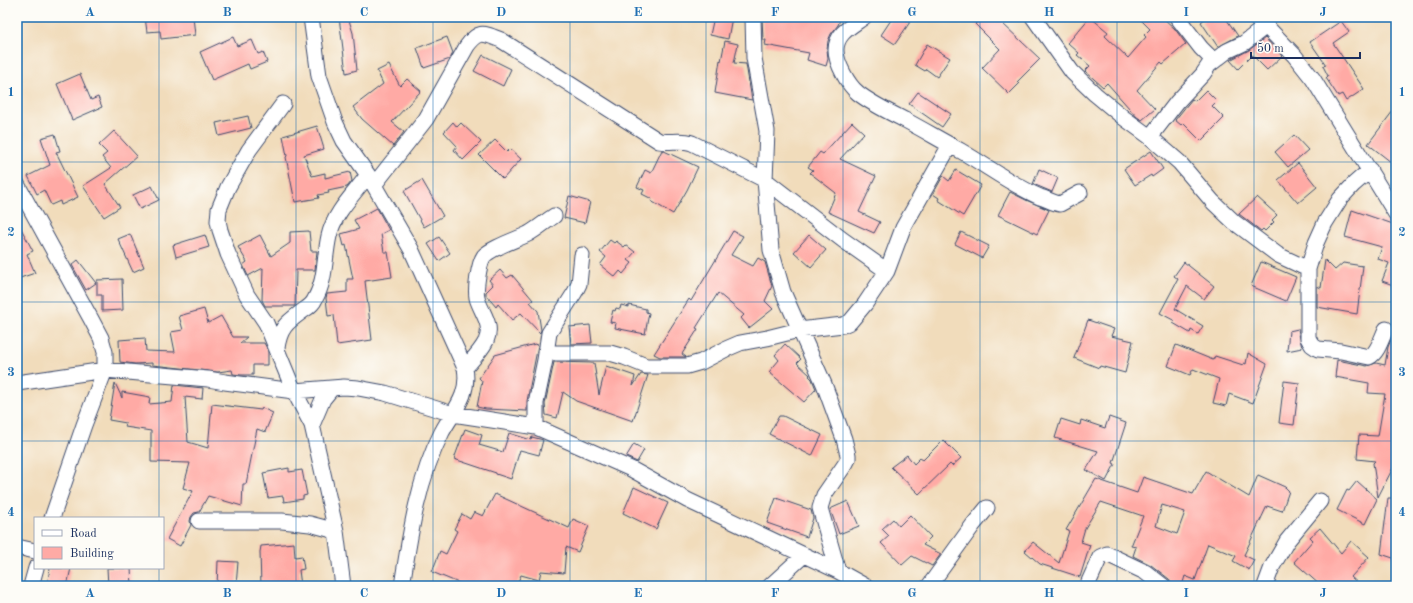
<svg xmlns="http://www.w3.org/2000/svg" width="1413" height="603" font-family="'Old Standard TT',serif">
	<rect width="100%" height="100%" fill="#fdfcf7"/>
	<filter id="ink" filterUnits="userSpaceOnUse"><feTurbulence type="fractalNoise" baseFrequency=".025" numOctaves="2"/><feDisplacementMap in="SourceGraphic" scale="8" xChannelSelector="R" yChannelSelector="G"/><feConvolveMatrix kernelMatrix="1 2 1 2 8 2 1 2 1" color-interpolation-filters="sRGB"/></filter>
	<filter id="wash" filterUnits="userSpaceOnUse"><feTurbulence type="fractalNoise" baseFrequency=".012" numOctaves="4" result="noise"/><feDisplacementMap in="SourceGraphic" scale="16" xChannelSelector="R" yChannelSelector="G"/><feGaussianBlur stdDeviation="0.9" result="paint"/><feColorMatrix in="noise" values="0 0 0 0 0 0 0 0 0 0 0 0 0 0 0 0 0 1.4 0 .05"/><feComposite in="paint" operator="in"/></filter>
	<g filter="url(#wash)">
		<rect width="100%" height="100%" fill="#f1dcbb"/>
		<g id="blocks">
			<path fill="#ffaaa5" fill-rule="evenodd" d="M145,17H193L195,35L161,39L160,31L147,32Z
				M339,17H348L353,33L357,70L346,73Z
				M714,17H732L728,39L710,35Z
				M762,17H774L787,19V17H841L838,25L831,34L828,41L827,49L828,59L826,66L807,60L809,53L765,45L766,40H763Z
				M893,17H902L910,22L895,44L881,35Z
				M982,17H1008L1002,23L1040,59L1017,82L1019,84L1009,94L982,68L1000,49L975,24Z
				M1090,17L1108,32L1105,36L1128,58L1146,37L1144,35L1150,29L1138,17H1162L1175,29L1186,44L1163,64L1161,62L1137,90L1155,109L1142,120L1137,117L1107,83L1103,87L1085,71L1090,66L1077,55L1079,53L1068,43Z
				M1207,17H1225L1238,36L1218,47L1201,22Z
				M1341,21L1349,32L1333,43L1364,89L1346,101L1342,94L1338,96L1326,78L1328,76L1323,66L1326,65L1310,42Z
				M233,37L237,46L252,40L258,54L263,52L267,62L250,69L248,64L212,80L200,52Z
				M447,37L453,53L450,59L424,68L417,48Z
				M1265,38L1282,56L1267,70L1252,55L1238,69L1230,60L1249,50Z
				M725,41L738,44L734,63L746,64L752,100L715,93L720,60L721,61Z
				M927,44L950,58L937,77L926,69L925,71L915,65Z
				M483,55L511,69L503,86L474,71Z
				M389,65L400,86L407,79L421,91L392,122L404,132L393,146L362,119L353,107L383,84L377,71Z
				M80,74L91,100L98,97L102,107L72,120L57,84Z
				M1206,90L1217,101L1212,106L1224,118L1201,141L1183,123L1181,125L1175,120L1192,99L1195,101Z
				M918,92L951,114L942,127L909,104Z
				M1396,107V166L1368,144Z
				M248,116L251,128L219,136L216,123Z
				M453,122L457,127L461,123L481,142L463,160L454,150L457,146L444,132Z
				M852,122L864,133L840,159L876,176L859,212L880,222L874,233L828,212L836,193L810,173L813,170L808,167L820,152L823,154Z
				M317,126L324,149L304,155L312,176L325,173V178L350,172L352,181L347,187L328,191L329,193L318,195L319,198L295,202L286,157L287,156L283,136Z
				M114,131L137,156L105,184L120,207L104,217L83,186L111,168L102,157L107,153L99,145Z
				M55,134L60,151L56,152L78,197L61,205L60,201L51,205L44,190L37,194L28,176L50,165L41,138Z
				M1294,135L1308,150L1288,167L1275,152Z
				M495,140L507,152L510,149L521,159L503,179L479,155Z
				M662,150L698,167L687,190L673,214L651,201L652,199L642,194L644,190L637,187L645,170L651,173Z
				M1151,151L1163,169L1152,177L1151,175L1135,185L1124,169Z
				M1298,163L1317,187L1298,203L1278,180Z
				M1039,169L1058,178L1052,192L1033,184Z
				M956,170L981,185L963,216L938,200L939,198L933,194L943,176L949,181Z
				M422,180L443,216L424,227L404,191Z
				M152,186L159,200L140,209L133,195Z
				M1010,192L1026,200L1049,210L1037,234L998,215Z
				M569,196L590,202L585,223L564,218Z
				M1257,197L1277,215L1272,220L1274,222L1265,231L1263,229L1261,231L1239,214Z
				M377,208L389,230L381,234L384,252H388L392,277L365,281L372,340L337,345L334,315L328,316L326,298L327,294L347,292V279H353L346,245L344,246L341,234L359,229L354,220Z
				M1352,210L1396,225V286L1382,281L1389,263L1378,259L1382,247L1345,237Z
				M17,221L33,251L27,254L35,273L17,279Z
				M309,231L311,251H317L315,270H296L295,306H265L262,300L263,268L248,276L243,265L247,262L238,247L260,235L271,256L290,243V232Z
				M733,231L743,236L731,255L753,266L758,258L765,262L772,286L765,301L773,309L749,328L741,318L744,315L718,293L696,328L698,329L682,354L686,357H660L654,354L689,299L691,301Z
				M961,232L989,246L982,258L955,244Z
				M130,234L144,267L133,272L118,239Z
				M205,235L209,247L176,257L173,245Z
				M809,235L826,250L811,267L794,252Z
				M439,237L450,253L439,261L428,244Z
				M610,240L614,243L616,241L624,247L626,245L635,252L628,260L632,263L623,274L620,271L615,277L600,265L606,257L600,252Z
				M78,260L96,283L86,290L72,265Z
				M1325,260L1335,270L1343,263L1363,266L1357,314L1317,307V286L1321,288Z
				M1184,262L1214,286L1204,299L1187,286L1175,309L1203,326L1198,334L1191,330L1190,333L1173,323L1175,321L1160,313L1178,279L1174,276Z
				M1261,262L1296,277L1286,301L1251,286Z
				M500,270L507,278L512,275L533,300L530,302L538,311L541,330L540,333L521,313L512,320L498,304L496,307L486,295V292L493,285L489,280Z
				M122,279L123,310L102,311V295H97V280Z
				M621,305L629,307V305L646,309V312L649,313L645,334L615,328L616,323L610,322L613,310L615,311L616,308L620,309Z
				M204,309L208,323L221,316L233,337H247L240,343H264L268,350V365H253V375H241L233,374L232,370L218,372L152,365V363L135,364L120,362L119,340L145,338L146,351L175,352L171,332L183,330L179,316Z
				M1088,320L1114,329L1111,336L1133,341L1125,373L1100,366L1099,368L1074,358Z
				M590,325L592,343L571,344L569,327Z
				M1298,329L1302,348L1287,351L1289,331Z
				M1391,340H1396V462L1378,497L1373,463L1375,461L1357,459L1359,435L1378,436L1385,394L1368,393L1369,383L1335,377L1337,360L1367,366L1376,363L1385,365L1388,347Z
				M535,344L538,345L527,401V411L486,409L477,407L482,381L479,378L495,355Z
				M785,344L801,359L797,363L810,375L809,376L812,379L816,389L804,402L769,372L779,360L775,355Z
				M1176,345L1213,360L1215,356L1243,365L1244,363L1246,364L1248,353L1267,364L1253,403L1229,394L1226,406L1213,403L1219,379L1193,369L1190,375L1168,366Z
				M554,362L594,363L599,395L606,366L635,376L633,386L641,374L648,375L633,421L576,401L563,392L557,418L546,415L545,404Z
				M1284,381L1299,383L1294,425L1279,423Z
				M115,383L122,398V392L150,397L149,404L172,402L174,385L203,388L202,399L185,397L188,442L208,448L212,404L261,410L262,408L273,413L265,432L257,429L246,484H243L242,506L208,496L199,512L194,513L191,517L190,521L191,525L180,546L167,539L193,491L183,488L190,463L151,462V431L125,427L126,423L109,420Z
				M779,416H783L822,435L812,456L769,434Z
				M1109,417L1126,423L1113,463L1115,464L1106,481L1086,470L1098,451L1055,438L1061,419L1080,425L1081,420L1105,428Z
				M465,429L482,435L479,445L503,452L509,433L531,440L532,437L543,440L539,455L520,450L511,479L496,474V473L454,459Z
				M943,440L961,458L952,466L950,464L919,494L891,467L907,455L914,464L920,458L923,460Z
				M634,444L644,450L637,462L626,457Z
				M289,468V472L302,470L307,495L303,496V499L284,502L283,496L268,498L263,473Z
				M1206,471L1249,497L1258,475L1285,487L1289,491L1282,511L1267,506L1244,555L1254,560L1249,570L1233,561L1236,556L1208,544L1195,580L1185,576L1182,586L1172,585L1169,579L1151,565L1133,556L1136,547L1131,546L1143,516L1101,502L1085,528L1081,542L1090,545L1080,577L1040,564L1025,551L1033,542L1059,563L1069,531L1066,530L1096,479L1137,493L1143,477L1193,494ZM1162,505L1185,512L1177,534L1156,526Z
				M1357,481L1377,499L1365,524L1337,510L1347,490L1349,491Z
				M634,487L668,503L656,529L623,513Z
				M495,494L569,528L573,519L589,526L578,552L566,547L564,573L541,571L539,580L521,575L516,586H466L432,572L440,551L446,554L457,531L454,529L462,514L470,519L474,512L483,516Z
				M776,498L811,510L813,518L807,537L767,523Z
				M1388,498H1396V559L1381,554Z
				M848,501L859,526L839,534L830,509Z
				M910,515L931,537L923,545L941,554L932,566L912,556L902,565L881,543L889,536L882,529L893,519L899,526Z
				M1320,528L1341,553L1351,541L1369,557L1351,577L1361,586H1321L1294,562L1313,540L1310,537Z
				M294,543L295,557L302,556L304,569L299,570L301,586H261L260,552L261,546Z
				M218,561L238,562L236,586H217Z
				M50,568H71L67,586H47Z
				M107,568H131L132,586H108Z"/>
		</g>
	</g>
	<g filter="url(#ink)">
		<use href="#blocks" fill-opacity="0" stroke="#3b496c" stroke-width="1"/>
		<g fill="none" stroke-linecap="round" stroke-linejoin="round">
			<g stroke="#3b496c" stroke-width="17">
				<path id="minor" d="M311,17L319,76L335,122L344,141L368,175L411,249L465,368C470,395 454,410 442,432C418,479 410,534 402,586
					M753,17L754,58L767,131L765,180L771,250L783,292L824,384L844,439L848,455V459L846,463L824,495L820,508L838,571
					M864,17C852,26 836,33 836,50C836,63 848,85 858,93C872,104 889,112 905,120C924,130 942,141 961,151C987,166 1012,185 1040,197C1047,199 1053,203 1060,204L1080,193
					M1033,17L1072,72L1095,94L1124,118L1150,137L1179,162L1213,202L1234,222L1278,255L1308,269
					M1177,17L1201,48L1214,61
					M1255,17L1266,26L1294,55L1313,79L1396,214
					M283,104L249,150L228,187L219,209L218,221L220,230L228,254L247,295L266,323L294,391L312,425L336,531L343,586
					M1150,137L1177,102L1203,74L1209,65L1227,51L1244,43L1266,26
					M1370,170L1354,184L1340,199L1325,223L1316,243L1308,269V338L1312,345L1318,349L1341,351L1369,357C1378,353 1382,337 1386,329
					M17,184L91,319L101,338L105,352V370L84,425L52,518
					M374,185L426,119L467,46C479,30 483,33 501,40L659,141C670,143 681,139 692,143L765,180L843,240L887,271
					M277,348C280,326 288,322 304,310C309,307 313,304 315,299C326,280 324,258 329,236C334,213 354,194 368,175
					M546,353H610L624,357L646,366H687L701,362L726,349L740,343L767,338L799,330L843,325L850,322L865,304L887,271L903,228L950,145
					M465,368C472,360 481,351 486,341C493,325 483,315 478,301C474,293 479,263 484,256C491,248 518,239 528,234C537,229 545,222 554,216
					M17,383L105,370L208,379L225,382L294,391L344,387L358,388L385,393L453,414L536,427L631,469L687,500L838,571L865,586
					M312,425L323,399L332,388
					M536,427V403L545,360L549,333L575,292L579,284L582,255
					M199,521H282L310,524L336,531
					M17,547L35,551
					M31,586L36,568
					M770,586L804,555
					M929,586L973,525L987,508
					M1087,586L1100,557L1107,554L1145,572L1163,586
					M1265,586L1272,567L1287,541L1320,501"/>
			</g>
			<use href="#minor" stroke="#fff" stroke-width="15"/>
		</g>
	</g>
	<path fill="none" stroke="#1f6fb2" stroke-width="1" stroke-opacity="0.55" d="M159,17V518M296,17V586M433,17V586M570,17V586M706,17V586M843,17V586M980,17V586M1117,17V586M1254,17V586M17,162H1396M17,302H1396M17,441H1396M159,568V586"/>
	<rect width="1413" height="603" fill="none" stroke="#fdfcf7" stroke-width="44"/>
	<rect x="34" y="517" width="130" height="52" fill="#fdfcf7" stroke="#a3aaba"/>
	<rect x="42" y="530" width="20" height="6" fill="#ffffff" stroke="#a3aaba"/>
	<text x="70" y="537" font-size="12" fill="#1b2f5e">Road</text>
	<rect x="42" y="547" width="20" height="12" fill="#ffaaa5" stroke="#a3aaba"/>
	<text x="70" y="557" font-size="12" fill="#1b2f5e">Building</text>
	<path d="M1251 52v6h109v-6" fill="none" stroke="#1b2f5e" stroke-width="2"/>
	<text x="1257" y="52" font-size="12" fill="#1b2f5e" stroke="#fdfcf7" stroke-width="3" paint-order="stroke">50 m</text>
	<rect x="22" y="22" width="1369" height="559" fill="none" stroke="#1f6fb2" stroke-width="1.5"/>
	<g font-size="13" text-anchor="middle" font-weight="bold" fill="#1f6fb2">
		<text x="90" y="16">A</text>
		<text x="227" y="16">B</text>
		<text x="364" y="16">C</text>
		<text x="501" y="16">D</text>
		<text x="638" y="16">E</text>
		<text x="775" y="16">F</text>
		<text x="912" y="16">G</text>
		<text x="1049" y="16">H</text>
		<text x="1186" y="16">I</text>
		<text x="1323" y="16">J</text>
		<text x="11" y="96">1</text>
		<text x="1402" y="96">1</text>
		<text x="11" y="236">2</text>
		<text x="1402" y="236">2</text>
		<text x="11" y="376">3</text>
		<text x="1402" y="376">3</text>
		<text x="11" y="516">4</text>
		<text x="1402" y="516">4</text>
		<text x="90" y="597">A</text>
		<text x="227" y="597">B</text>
		<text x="364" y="597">C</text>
		<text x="501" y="597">D</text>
		<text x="638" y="597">E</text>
		<text x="775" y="597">F</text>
		<text x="912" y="597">G</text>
		<text x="1049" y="597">H</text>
		<text x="1186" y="597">I</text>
		<text x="1323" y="597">J</text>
	</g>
</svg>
